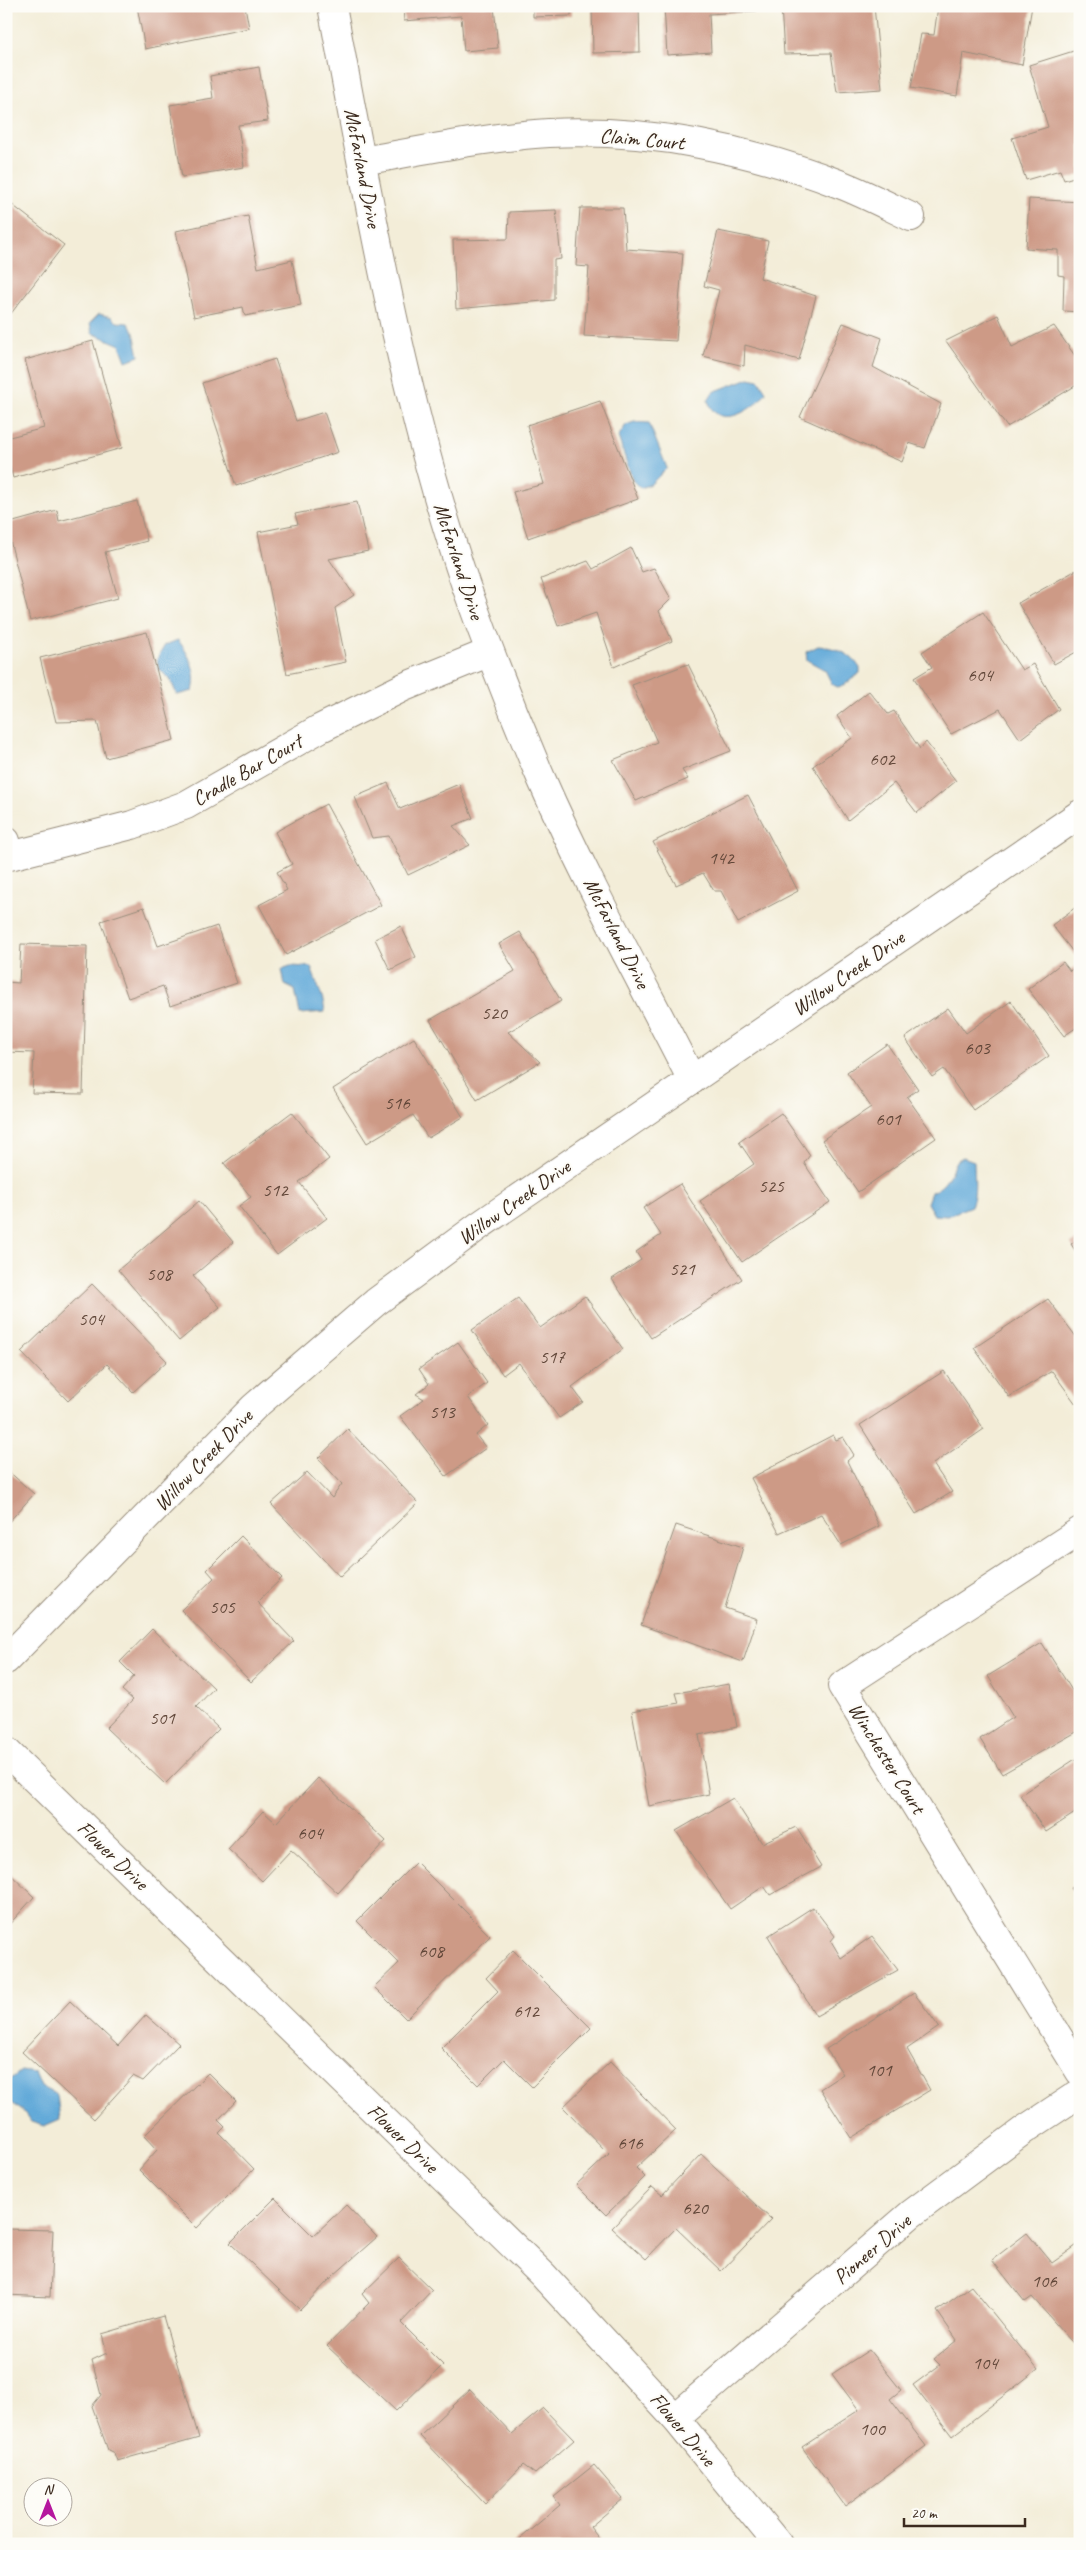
<svg xmlns="http://www.w3.org/2000/svg" width="1086" height="2550" font-family="Caveat,sans-serif">
	<rect width="100%" height="100%" fill="#fdfcf7"/>
	<filter id="ink" filterUnits="userSpaceOnUse"><feTurbulence type="fractalNoise" baseFrequency=".02" numOctaves="2"/><feDisplacementMap in="SourceGraphic" scale="10" xChannelSelector="R" yChannelSelector="G"/><feConvolveMatrix kernelMatrix="1 2 1 2 8 2 1 2 1" color-interpolation-filters="sRGB"/></filter>
	<filter id="wash" filterUnits="userSpaceOnUse"><feTurbulence type="fractalNoise" baseFrequency=".0096" numOctaves="4" result="noise"/><feDisplacementMap in="SourceGraphic" scale="20" xChannelSelector="R" yChannelSelector="G"/><feGaussianBlur stdDeviation="1.12" result="paint"/><feColorMatrix in="noise" values="0 0 0 0 0 0 0 0 0 0 0 0 0 0 0 0 0 1.4 0 .05"/><feComposite in="paint" operator="in"/></filter>
	<g filter="url(#wash)">
		<rect width="100%" height="100%" fill="#f3edd8"/>
		<path fill="#63aad9" stroke="#4f6a7c" d="M99,314L112,317L117,322L128,323L134,332L139,356L126,361L120,345L92,333L90,323Z
			M749,378L759,380L766,392C754,411 716,432 708,400L713,392Z
			M634,422L649,423L667,468L651,484L640,488L633,481L618,437L626,425Z
			M178,640C190,656 198,672 193,691L177,695L170,679L159,669L157,659L165,645Z
			M818,646C835,647 851,653 860,668V673L843,686L837,687L832,684L825,670L807,660L806,652Z
			M290,966L311,967C316,983 323,995 325,1012L300,1014L295,990L285,985L282,969Z
			M963,1157L974,1161C974,1176 977,1193 971,1206L947,1216L934,1215L927,1203L931,1192C947,1186 949,1175 956,1161Z
			M21,2071L35,2073L41,2087L57,2095L60,2119L44,2126L31,2122L23,2111L6,2100V2083Z"/>
		<g id="blocks">
			<path fill="#cd9a86" d="M137,6H245L249,28L145,49Z
				M403,6H494L498,48L464,51L461,16L404,21Z
				M533,6H571V16L533,17Z
				M592,6H639L640,52L593,53Z
				M664,6H756L757,11L709,14L711,52L667,55Z
				M781,6H874L882,89L837,92L831,53L784,54Z
				M938,6H1032L1022,65L963,53L957,96L911,88L921,34L934,35Z
				M1080,49V175L1064,180L1060,170L1026,180L1012,138L1048,127L1029,65Z
				M259,67L268,121L238,125L244,167L182,177L170,105L213,98L210,76Z
				M1029,199L1080,202V312L1063,311L1064,276L1058,275V250L1026,248Z
				M6,200L64,245L6,320Z
				M580,208H623L626,249L683,253L676,341L584,336L589,267L576,266Z
				M556,210L561,259L554,260V300L456,309L453,240L508,239L509,212Z
				M248,216L258,268L292,260L301,305L245,316L243,307L194,317L176,231Z
				M718,231L768,241L760,278L816,296L799,360L745,345L744,366L703,356L719,290L704,286Z
				M998,315L1012,347L1054,326L1080,363V383L1007,427L946,341Z
				M843,323L882,338L873,367L941,404L925,448L909,443L902,462L800,417Z
				M93,341L122,448L13,478L6,451V438L44,428L25,360Z
				M275,359L296,421L324,412L338,452L236,486L202,383Z
				M600,401L638,499L528,538L513,492L544,484L527,425Z
				M137,501L147,541L105,552L118,598L30,621L6,524L57,510L59,521Z
				M357,502L368,551L329,559L354,595L335,608L346,662L287,674L258,532L298,524L295,514Z
				M631,548L642,572L654,568L671,599L659,611L672,641L614,667L596,613L558,626L541,579L588,561L593,569Z
				M1080,568V650L1054,664L1018,603Z
				M983,612L1022,670L1033,664L1059,709L1020,739L1000,709L951,734L914,678L932,667L922,652Z
				M147,632L174,740L106,758L97,721L56,722L40,658Z
				M688,664L731,751L682,770L688,779L636,801L613,760L657,742L632,685Z
				M869,691L888,714L894,711L920,749L926,742L956,781L917,813L894,783L848,820L813,766L852,738L837,716Z
				M388,783L400,809L459,784L473,818L453,826L470,845L408,875L389,836L372,838L355,797Z
				M748,795L798,891L738,923L721,891H714L703,873L676,885L653,842Z
				M326,804L381,905L286,955L259,905L287,890L277,872L292,864L275,832Z
				M1080,904V961L1052,925Z
				M144,907L158,946L217,926L237,983L170,1006L163,986L128,998L101,921Z
				M401,926L416,957L390,970L375,939Z
				M520,932L561,1001L508,1032L540,1062L477,1100L430,1020L515,971L499,944Z
				M21,944L87,946L83,1094L32,1093L34,1053L6,1052V982L19,983Z
				M1063,962L1070,971L1080,963V1025L1064,1036L1028,989Z
				M1011,1001L1049,1056L973,1110L944,1069L932,1077L905,1038L948,1008L966,1033Z
				M414,1038L463,1117L428,1138L413,1115L367,1143L333,1089Z
				M887,1044L918,1089L907,1097L936,1138L858,1192L822,1140L871,1107L847,1072Z
				M292,1112L329,1159L299,1182L327,1218L277,1255L239,1206L251,1197L224,1163Z
				M781,1113L810,1155L804,1163L830,1202L742,1262L700,1201L754,1164L739,1142Z
				M680,1184L742,1279L651,1338L612,1279L641,1260L636,1252L661,1235L643,1208Z
				M199,1201L233,1242L193,1276L220,1307L179,1341L118,1270Z
				M1080,1238V1258L1071,1244Z
				M92,1284L167,1361L133,1392L107,1364L68,1401L21,1352Z
				M585,1296L623,1349L572,1387L583,1402L559,1418L519,1363L503,1375L472,1330L518,1298L540,1328Z
				M1048,1299L1077,1338L1080,1337V1401L1076,1404L1052,1371L1009,1397L974,1348Z
				M458,1342L487,1383L468,1397L488,1425L476,1435L486,1448L446,1476L400,1416L424,1399L416,1394L429,1384L419,1369Z
				M944,1371L984,1429L933,1464L952,1492L916,1514L860,1425Z
				M348,1429L418,1503L340,1577L271,1504L307,1472L332,1498L342,1484L318,1458Z
				M833,1435L836,1440L843,1437L854,1455L847,1461L879,1526L841,1545L821,1514L779,1533L751,1478Z
				M6,1469L34,1494L6,1525Z
				M676,1525L743,1547L725,1608L757,1619L743,1662L641,1625Z
				M241,1536L282,1578L257,1602L294,1641L251,1682L181,1610L214,1578L207,1570Z
				M152,1629L214,1688L196,1707L219,1729L165,1784L106,1728L133,1700L122,1690L134,1676L120,1662Z
				M1042,1643L1080,1703V1730L1002,1774L980,1739L1013,1717L988,1676Z
				M729,1684L737,1727L699,1735L709,1794L649,1806L632,1711L679,1703L676,1693Z
				M1080,1756V1813L1078,1811L1046,1832L1020,1795Z
				M318,1778L386,1841L338,1893L291,1850L262,1881L228,1849L263,1811L276,1823Z
				M733,1798L762,1843L796,1827L821,1867L770,1895L764,1886L730,1909L676,1831Z
				M416,1862L490,1936L406,2019L374,1987L399,1963L357,1921Z
				M6,1870L34,1897L6,1928Z
				M1080,1883V1901L1071,1888Z
				M813,1907L835,1936L831,1941L841,1958L872,1936L898,1970L816,2016L768,1936Z
				M513,1950L591,2028L532,2087L504,2059L478,2085L441,2048L498,1991L486,1978Z
				M914,1993L939,2027L907,2049L930,2090L851,2138L820,2089L843,2074L826,2049Z
				M70,2001L118,2046L146,2015L179,2044L143,2081L133,2076L94,2119L22,2052Z
				M610,2062L676,2130L636,2168L645,2177L606,2215L576,2185L609,2154L563,2107Z
				M208,2073L236,2101L218,2120L225,2127L219,2133L254,2169L197,2228L139,2170L157,2150L144,2136Z
				M701,2154L771,2219L721,2271L676,2228L646,2259L612,2228L652,2187L662,2195Z
				M275,2198L313,2236L346,2205L377,2237L334,2275L300,2310L230,2243Z
				M6,2229L53,2230L50,2297L6,2295Z
				M1027,2233L1052,2263L1080,2243L1079,2350L1032,2297L1025,2302L992,2260Z
				M399,2258L432,2290L401,2323L443,2365L396,2411L327,2346L369,2303L362,2294Z
				M971,2286L1038,2369L952,2436L913,2385L940,2365L934,2359L957,2340L937,2311Z
				M163,2316L199,2438L117,2461L114,2453L108,2450L92,2406L101,2395L92,2360L107,2353L102,2334Z
				M869,2350L901,2390L890,2399L926,2446L845,2506L802,2447L859,2410L832,2374Z
				M470,2389L512,2434L543,2408L574,2440L535,2474L523,2465L485,2504L420,2436Z
				M594,2465L623,2499L590,2527L603,2544H514L560,2505L554,2497Z"/>
		</g>
	</g>
	<g filter="url(#ink)">
		<use href="#blocks" fill-opacity="0" stroke="#978c7b" stroke-width="1"/>
		<g fill="none" stroke-linecap="round" stroke-linejoin="round">
			<g stroke="#978c7b" stroke-width="30">
				<path id="street" d="M332,6C369,201 402,398 466,586C489,651 514,715 541,778C586,881 641,980 692,1080
					M362,161C424,150 486,137 549,133C648,128 750,149 842,185C865,194 888,206 911,217
					M6,841L10,856L132,825L186,805L319,729L404,687L490,652
					M1080,1531L842,1686L1080,2072
					M675,2418L911,2214L1024,2130L1080,2093"/>
			</g>
			<g stroke="#978c7b" stroke-width="30">
				<path id="secondary" d="M6,1660L254,1407L376,1302L480,1225L1080,814
					M6,1751L543,2275L675,2418L778,2544"/>
			</g>
			<use href="#street" stroke="#fff" stroke-width="28"/>
			<use href="#secondary" stroke="#fff" stroke-width="28"/>
		</g>
	</g>
	<g text-anchor="middle" stroke-width="4" stroke-linejoin="round" paint-order="stroke">
		<g font-size="19" fill="#604638">
			<text x="980" y="681">604</text>
			<text x="882" y="765">602</text>
			<text x="721" y="864">142</text>
			<text x="494" y="1019">520</text>
			<text x="977" y="1054">603</text>
			<text x="397" y="1109">516</text>
			<text x="888" y="1125">601</text>
			<text x="771" y="1192">525</text>
			<text x="275" y="1196">512</text>
			<text x="682" y="1275">521</text>
			<text x="159" y="1280">508</text>
			<text x="91" y="1325">504</text>
			<text x="552" y="1363">517</text>
			<text x="442" y="1418">513</text>
			<text x="222" y="1613">505</text>
			<text x="162" y="1724">501</text>
			<text x="310" y="1839">604</text>
			<text x="431" y="1957">608</text>
			<text x="526" y="2017">612</text>
			<text x="879" y="2076">101</text>
			<text x="630" y="2149">616</text>
			<text x="695" y="2214">620</text>
			<text x="1044" y="2287">106</text>
			<text x="985" y="2369">104</text>
			<text x="872" y="2435">100</text>
		</g>
		<g font-size="21" fill="#3b2a1e" stroke="#fdfcf7">
			<text transform="translate(642 139) rotate(5)" y="7">Claim Court</text>
			<text transform="translate(363 168) rotate(79)" y="7">McFarland Drive</text>
			<text transform="translate(459 561) rotate(72)" y="7">McFarland Drive</text>
			<text transform="translate(247 770) rotate(-30)" y="7">Cradle Bar Court</text>
			<text transform="translate(617 933) rotate(63)" y="7">McFarland Drive</text>
			<text transform="translate(848 973) rotate(-35)" y="7">Willow Creek Drive</text>
			<text transform="translate(514 1202) rotate(-35)" y="7">Willow Creek Drive</text>
			<text transform="translate(203 1460) rotate(-46)" y="7">Willow Creek Drive</text>
			<text transform="translate(887 1758) rotate(58)" y="7">Winchester Court</text>
			<text transform="translate(113 1855) rotate(44)" y="7">Flower Drive</text>
			<text transform="translate(403 2138) rotate(44)" y="7">Flower Drive</text>
			<text transform="translate(872 2249) rotate(-41)" y="7">Pioneer Drive</text>
			<text transform="translate(683 2429) rotate(50)" y="7">Flower Drive</text>
		</g>
	</g>
	<rect width="1086" height="2550" fill="none" stroke="#fdfcf7" stroke-width="25"/>
	<g transform="translate(48 2502)"><circle r="24" fill="#fdfcf7" stroke="#afa8a0"/>
	<path d="M0-4L9 19L0 12L-9 19Z" fill="#b5179e"/>
	<text y="-8" font-size="14" font-weight="bold" text-anchor="middle" fill="#3b2a1e">N</text>
	</g>
	<path d="M904 2518v8h121v-8" fill="none" stroke="#3b2a1e" stroke-width="2.5"/>
	<text x="911" y="2518" font-size="15" fill="#3b2a1e" stroke="#fdfcf7" stroke-width="4" paint-order="stroke">20 m</text>
</svg>
